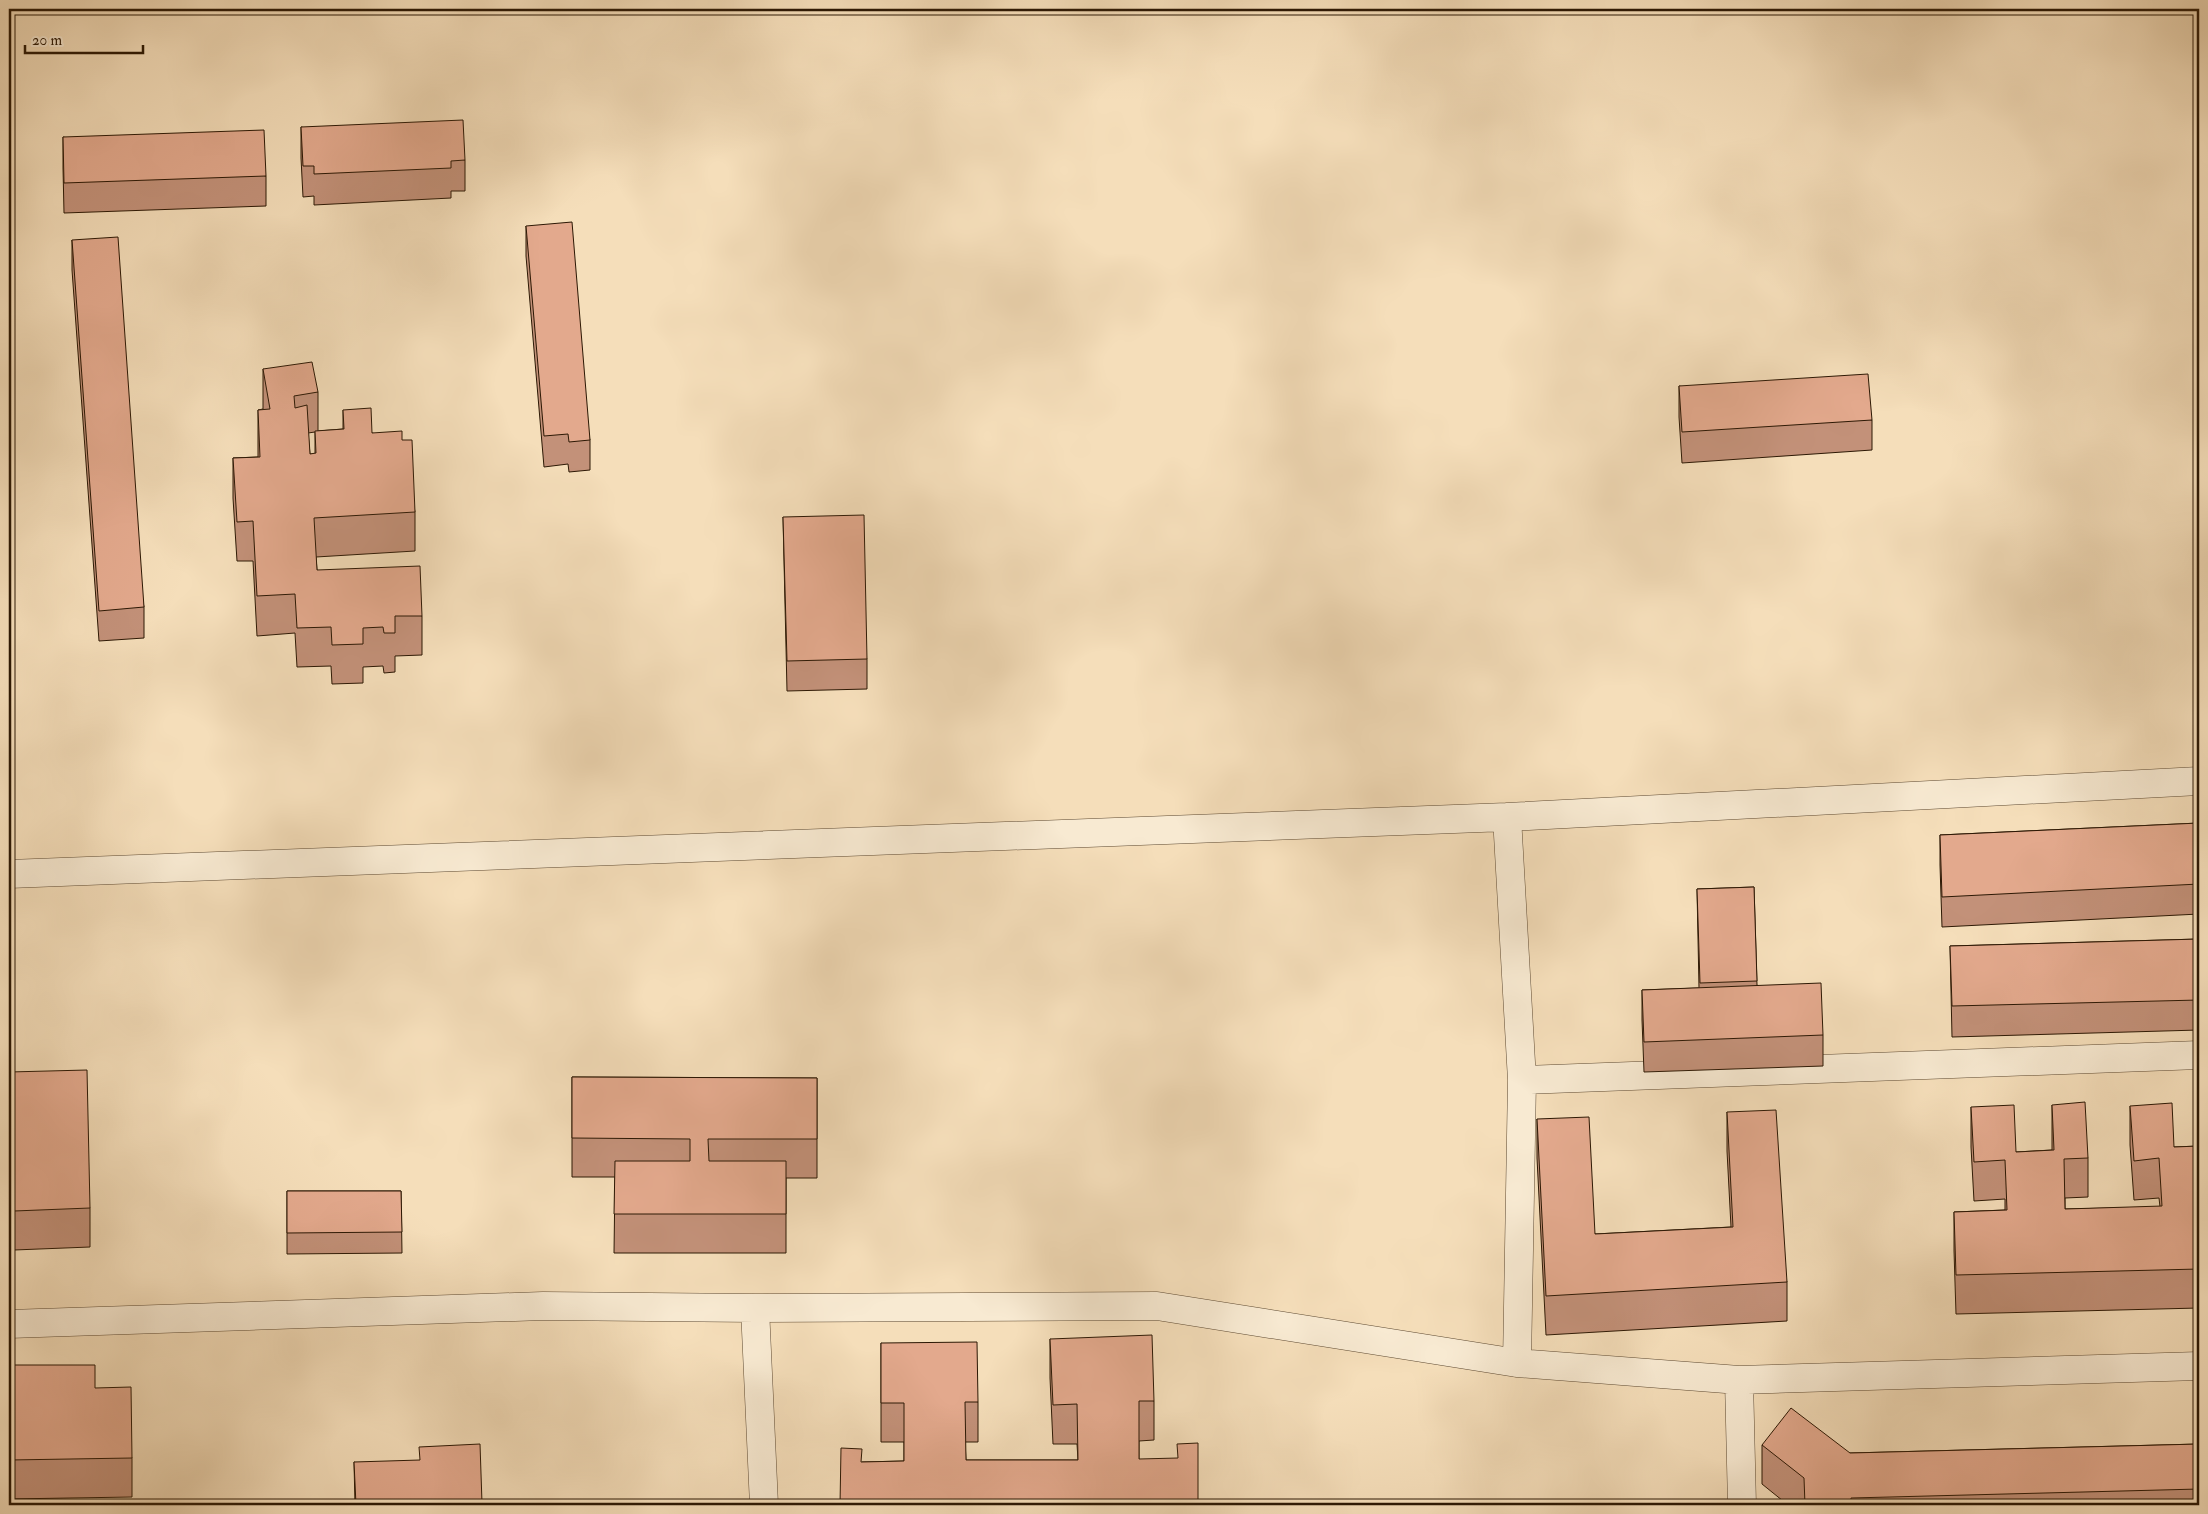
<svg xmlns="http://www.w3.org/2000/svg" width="2208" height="1514" font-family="'IM FELL Double Pica',serif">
	<rect width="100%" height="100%" fill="#f5deba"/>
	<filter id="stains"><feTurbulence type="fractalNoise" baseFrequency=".004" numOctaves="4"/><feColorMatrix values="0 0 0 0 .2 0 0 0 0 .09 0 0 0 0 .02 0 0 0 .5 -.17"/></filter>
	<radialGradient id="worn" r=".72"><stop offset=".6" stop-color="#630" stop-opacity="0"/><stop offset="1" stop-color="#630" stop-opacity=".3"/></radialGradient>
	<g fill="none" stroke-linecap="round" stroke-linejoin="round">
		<g stroke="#5e4a32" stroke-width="29">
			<path id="minor" d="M1507,817L1522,1080L1517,1363
				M9,874L1507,817L2199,781
				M1522,1080L2199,1055
				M755,1308L764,1505
				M9,1324L543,1306L755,1308L1157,1306L1517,1363L1739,1380L2199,1366
				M1739,1380L1742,1505"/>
		</g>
		<use href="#minor" stroke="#f8ead2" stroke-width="28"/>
	</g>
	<path fill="#c39179" stroke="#2c1804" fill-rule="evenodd" d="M301,127L465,160V191H451V198L314,205V196L303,197L301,158Z
		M63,137L266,176V206L64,213L63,168Z
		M526,226L590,440V470L569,472L568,464L544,467L526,256Z
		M72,240L144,607V638L99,641L72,270Z
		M263,369L318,392V431L343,429V410L372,433L402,440L415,512V551L316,557L317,570L422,616V655L395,656V672L384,673L383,666L363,667V683L332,684L331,666L297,667L295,633L257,636L253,561H237L233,498V458L258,457V410L263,409ZM315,432V454H310L308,433Z
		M1679,386L1872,420V450L1682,463L1679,417Z
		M783,517L867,659V689L787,691Z
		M2199,823V914L1942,927L1940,865V835Z
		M1754,887L1757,985L1823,1035V1066L1644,1072L1642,1020V990L1699,988L1697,889Z
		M2199,939V1030L1952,1037L1950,946Z
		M9,1072L90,1208V1247L14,1250L12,1189H9Z
		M572,1077L817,1078V1178H786V1253H614L615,1177H572Z
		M2052,1105L2088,1158V1197L2065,1198V1209L2160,1207L2159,1198L2134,1200L2130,1145V1106L2174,1147L2199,1146V1308L1956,1314L1954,1251V1212L2005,1210V1199L1974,1201L1971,1147V1107L2016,1152L2052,1150Z
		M1727,1112L1787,1282V1321L1546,1335L1537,1158V1119L1595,1234L1731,1227L1727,1151Z
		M287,1191H401L402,1253L287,1254Z
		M1050,1339L1154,1401V1440L1139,1441V1459L1198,1505H840L862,1462L904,1461V1442H881V1343L978,1402V1442H965L966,1460H1078L1077,1444H1053L1050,1378Z
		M9,1365L95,1388L132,1458V1497L9,1499Z
		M2199,1444V1505H1788L1762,1484V1445L1850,1453Z
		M354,1462L482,1503V1505H355Z"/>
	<path fill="#e3a98d" stroke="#2c1804" d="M463,120L465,160L451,161V168L314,174V166H303L301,127Z
		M264,130L266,176L64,183L63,137Z
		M572,222L590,440L569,442L568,434L544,436L526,226Z
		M118,237L144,607L99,611L72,240Z
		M312,362L318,392L294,396L295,408L307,405L310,454L316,453L315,431L344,429L343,410L371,408L372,433L402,431V440H412L415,512L314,518L317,570L420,566L422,616H395V633H384L383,627L363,628V644L332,645L331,627L297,628L295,594L257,596L253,521L237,522L233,458L260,457L258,410L270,409L263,369Z
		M1868,374L1872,420L1682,432L1679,386Z
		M864,515L867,659L787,661L783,517Z
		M2199,823V884L1942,897L1940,835Z
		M1754,887L1757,981L1700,983L1697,889Z
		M2199,939V1000L1952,1006L1950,946Z
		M1821,983L1823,1035L1644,1042L1642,990Z
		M87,1070L90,1208L14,1211L12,1150H9V1072Z
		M572,1077L817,1078V1139H708L709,1161H786V1214H614L615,1161H690V1139L572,1138Z
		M2085,1102L2088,1158L2064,1159L2065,1209L2162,1206L2159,1158L2134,1161L2130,1106L2172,1103L2174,1147L2199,1146V1269L1956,1275L1954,1212L2007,1210L2005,1160L1974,1162L1971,1107L2014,1105L2016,1152L2054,1150L2052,1105Z
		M1776,1110L1787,1282L1546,1296L1537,1119L1589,1117L1595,1234L1733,1227L1727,1112Z
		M287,1191H401L402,1232L287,1233Z
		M1152,1335L1154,1401H1139V1459L1178,1458L1177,1444L1198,1443V1505H840L841,1448L862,1449L861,1462L904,1461V1403H881V1343L977,1342L978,1402H965L966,1460H1078L1077,1404L1053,1405L1050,1339Z
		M9,1365H95V1388L131,1387L132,1458L9,1460Z
		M1791,1408L1850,1453L2199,1444V1489L1851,1498V1505H1805L1804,1478L1762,1445Z
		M480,1444L482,1503L426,1505H356L354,1462L420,1460L419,1447Z
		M96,1501V1505H9Z"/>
	<rect width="2208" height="1514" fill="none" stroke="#f5deba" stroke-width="30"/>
	<rect x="10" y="10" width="2188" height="1494" fill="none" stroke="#2c1804" stroke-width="2.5"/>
	<rect x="15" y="15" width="2178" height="1484" fill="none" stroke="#2c1804"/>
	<path d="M25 45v8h118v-8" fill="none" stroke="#2c1804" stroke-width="2.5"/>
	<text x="32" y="45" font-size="15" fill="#2c1804" stroke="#f8ead2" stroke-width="4" paint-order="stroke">20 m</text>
	<rect width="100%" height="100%" filter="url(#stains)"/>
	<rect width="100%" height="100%" fill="url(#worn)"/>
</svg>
